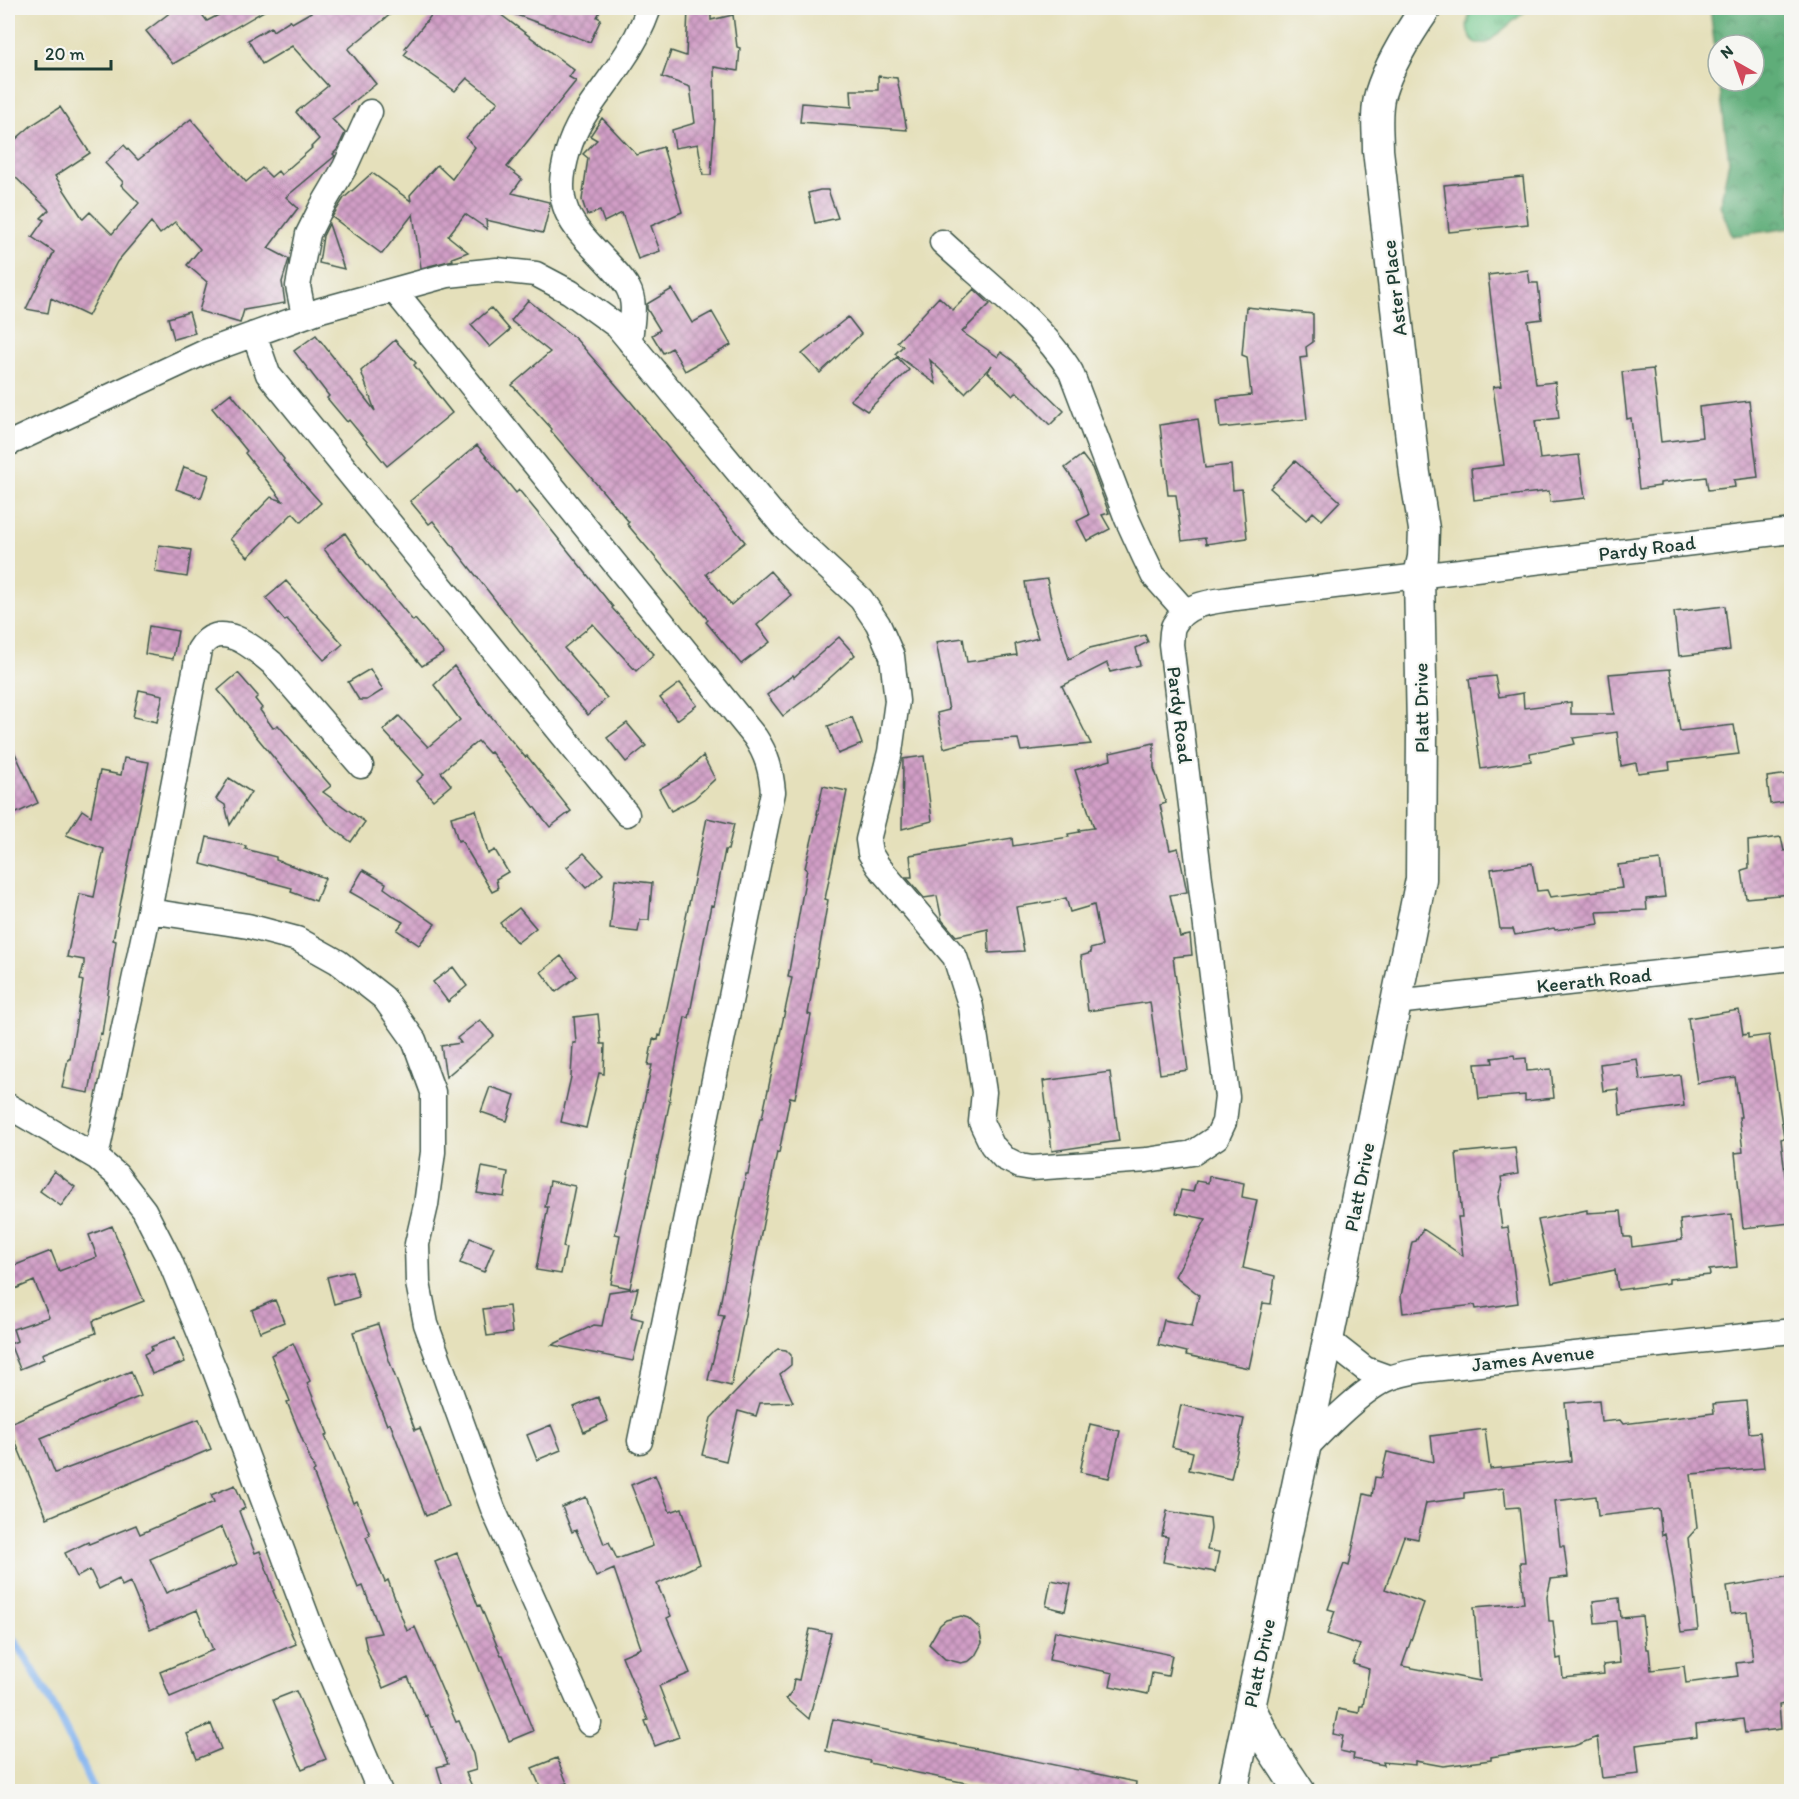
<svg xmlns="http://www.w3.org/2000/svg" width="1799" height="1799" font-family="Itim,sans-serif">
	<defs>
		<pattern id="grass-tufts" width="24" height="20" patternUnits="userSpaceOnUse" patternTransform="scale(1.5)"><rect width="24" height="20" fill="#73c98e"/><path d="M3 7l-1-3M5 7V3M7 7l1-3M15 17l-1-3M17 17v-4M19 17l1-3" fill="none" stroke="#5ea475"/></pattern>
		<pattern id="forest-crowns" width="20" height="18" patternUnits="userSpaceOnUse" patternTransform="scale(1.5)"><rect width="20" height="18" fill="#5ead79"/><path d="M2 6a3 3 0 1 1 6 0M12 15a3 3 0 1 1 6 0" fill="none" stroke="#4d8e64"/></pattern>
		<pattern id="building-cross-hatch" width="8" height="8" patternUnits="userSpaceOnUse" patternTransform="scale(1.5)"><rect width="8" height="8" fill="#d19ec6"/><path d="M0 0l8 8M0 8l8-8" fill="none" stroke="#a982a2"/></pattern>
	</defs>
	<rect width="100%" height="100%" fill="#f6f6f2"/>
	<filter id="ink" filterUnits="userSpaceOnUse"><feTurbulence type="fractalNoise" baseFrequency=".0167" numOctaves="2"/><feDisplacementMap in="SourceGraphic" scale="12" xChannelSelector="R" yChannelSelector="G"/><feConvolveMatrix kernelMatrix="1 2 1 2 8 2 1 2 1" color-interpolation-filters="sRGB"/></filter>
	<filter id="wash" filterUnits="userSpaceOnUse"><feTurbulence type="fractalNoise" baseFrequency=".008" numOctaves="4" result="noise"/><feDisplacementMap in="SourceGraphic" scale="24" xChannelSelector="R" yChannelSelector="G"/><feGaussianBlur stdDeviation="1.35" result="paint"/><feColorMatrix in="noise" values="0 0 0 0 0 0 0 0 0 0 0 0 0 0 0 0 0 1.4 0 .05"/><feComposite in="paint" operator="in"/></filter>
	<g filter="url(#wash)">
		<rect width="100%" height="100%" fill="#e5e0bb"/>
		<path fill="url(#grass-tufts)" stroke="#498361" stroke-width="1.5" d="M1473,8H1529L1487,43H1476C1464,33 1466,20 1473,8Z"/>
		<path fill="url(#forest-crowns)" stroke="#3e7556" stroke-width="1.5" d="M1710,8H1791V228L1732,236L1720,205L1729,161L1719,81H1754V45H1718V75Z"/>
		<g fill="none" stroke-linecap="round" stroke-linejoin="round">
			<path stroke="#85b5f0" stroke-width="8" d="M8,1632C44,1681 69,1737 95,1792"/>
		</g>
		<g id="blocks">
			<path fill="url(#building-cross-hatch)" fill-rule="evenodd" d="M176,8H197L207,21L232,8H269L173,64L146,31Z
				M318,8H398L348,49L376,84L332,119L345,133L337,150L333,154L335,156L286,197L298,208L268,248L289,259L282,282L285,303L244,310L240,323L199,311L207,282L187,265L200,249L175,222L160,234L151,222L117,262L88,316L51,298L48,313L26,309L54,252L32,237L44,220L41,218L49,210L8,170V146L32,125L60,107L90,153L55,176L83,219L90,212L112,234L139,203L121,185L123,182L105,163L124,145L138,160L191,119L246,182L262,168L271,177L278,171L281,175L312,148L311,147L319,139L296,112L328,86L292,46L262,64L248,40L271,27L273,31L290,20L292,23Z
				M437,8H492L574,70L569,77L576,81L507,167L522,179L512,193L549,202L550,206L543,233L486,220L487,229L465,214L448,236L468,252L452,258L453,260L421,268L413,214L382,254L332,217L344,198L372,173L411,201L410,195L437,165L452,179L475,147L466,138L498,102L467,78L455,91L404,55L408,50L405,48Z
				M503,8H602L597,17L601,19L590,42L503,10Z
				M711,8V20L733,15L737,47L740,48L738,71L714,67L715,117L711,175H703L698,144L675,148L672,130L695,123L690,87L662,77L671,51L686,56L688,9Z
				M878,76L897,78L907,130L800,122L802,103L852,107L851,90H878Z
				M602,118L637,155L663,147L682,212L651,226L660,251L638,259L622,213L604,222L600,211L587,215L582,200L588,158L583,154L597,140L590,136Z
				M1523,177L1528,224L1449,232L1444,185Z
				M820,190H828L838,218L815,223L808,193Z
				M329,224L344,269L319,263L323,236Z
				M1528,270L1530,283H1538L1542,319L1528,321L1536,384L1555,382L1559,418L1535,421L1540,459L1579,455L1585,498L1550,502L1549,491L1474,500L1471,469L1504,465L1493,387L1501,386L1488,275Z
				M672,289L692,323L712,312L731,345L685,371L672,348L663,353L652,335L660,330L647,309V304Z
				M974,289L990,304L962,332L998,357L1001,352L1012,360L1064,411L1050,425L1017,392L1013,396L988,372L992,365L965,393L930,360L936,384L895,354L903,346L897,342L939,297L953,310Z
				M528,300L576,339L631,402L745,542L706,574L731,605L770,571L791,595L757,625L770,642L741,664L706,622L708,620L627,524L629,522L551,431L552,429L512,385L550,352L511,321Z
				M1246,307L1313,314V342L1306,347L1307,357L1300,358L1307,419L1220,428L1217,399L1251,395L1247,357L1242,355Z
				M491,308L510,330L490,347L471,325Z
				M189,312L195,333L174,339L168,318Z
				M848,317L861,334L820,373L802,354Z
				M316,335L375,411L361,371L395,340L416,363L414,365L452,413L387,466L349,420L347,422L327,398L329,396L294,351Z
				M897,357L909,370L867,411L850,400Z
				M1653,369L1661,442L1702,437L1699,407L1749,401L1758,477L1734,480L1735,487L1708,490L1706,477L1660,483V486L1639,489L1631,418L1627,419L1622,372Z
				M231,393L284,459L283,461L321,503L301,522L293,513L248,557L230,539L271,497L283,501L245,453L247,451L212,408Z
				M1198,419L1205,468L1231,465L1233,490L1242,489L1247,538L1206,544L1205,538L1182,541L1176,495H1168L1160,425Z
				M477,445L516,493L519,490L537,512L613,607L612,608L654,654L636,671L593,624L564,648L607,698L588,715L566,690L433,521L429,524L410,501Z
				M1082,455L1092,468L1109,513L1102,515L1110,529L1087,541L1077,521L1089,515L1080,489L1065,468Z
				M1295,461L1340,501L1322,520L1313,512L1306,520L1270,488Z
				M184,467L209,475L201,498L176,489Z
				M345,533L362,558L413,621L415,619L444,653L422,666L342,573L324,549Z
				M159,545L191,550L187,577L155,572Z
				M1047,579L1050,595L1069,659L1090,648L1145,635L1148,642L1136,648L1140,665L1110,672L1107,663L1062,686L1091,744L1021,751L1018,739L967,742L944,748L937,713L949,710L936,642L963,638L967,662L1017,655L1015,644L1038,638L1030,613L1025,582Z
				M286,581L343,644L324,660L287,619L285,621L266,598Z
				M1725,606L1730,650L1679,656L1674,612Z
				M149,626L178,631L173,659L145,654Z
				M839,637L855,655L811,695L783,716L767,695L793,675L794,677Z
				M454,666L489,716L490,715L525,757L527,756L571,811L550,827L491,752L489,753L478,741L441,772L451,785L433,800L417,781L424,775L383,730L399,716L428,747L460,720L434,685Z
				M370,669L383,690L367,700H359L348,682Z
				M1670,669L1680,731L1734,725L1739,754L1669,762L1670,769L1638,773L1636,763L1621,766L1617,732L1573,738L1575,744L1530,753L1531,761L1481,769L1469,679L1495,676L1499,697L1523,693L1524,708L1571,702V714H1614L1609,674Z
				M238,673L258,696L255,699L262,708L260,710L273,728L278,725L331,786L323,792L365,822L351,842L330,826L218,690Z
				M680,683L697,705L677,720L660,698Z
				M139,690L163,695L157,722L133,717Z
				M852,717L862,744L838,754L828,726Z
				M627,723L646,746L626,762L607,738Z
				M8,738L38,803L8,817Z
				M1154,743V768L1166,803L1160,805L1170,850L1178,848L1187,892L1170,895L1180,937L1190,935L1192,955L1173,957L1188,1070L1160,1074L1150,1002L1088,1011L1081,956L1091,953L1090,949L1102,946L1094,905L1070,912L1066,898L1055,901L1016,907L1024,951L989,953L988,929L956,936L942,920L937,896L924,898L906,877H912L910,855L1012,838L1013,846L1069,837L1068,834L1080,832L1079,830L1094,828L1075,770L1111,760L1110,753Z
				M703,756L715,779L694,799L671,811L659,789L679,778Z
				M924,756L932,821L902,829L903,759Z
				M124,758L149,762L113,940L116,941L102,1034L100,1033L89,1093L62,1088L68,1059H70L83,981L80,980L84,964V960L67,957L80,894L94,897L104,849L66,835L82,810L91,816L100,771L121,775Z
				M1789,774L1791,801L1770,804L1767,777Z
				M229,778L251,792L230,825L225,805L216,799Z
				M823,786L847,791L825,899L828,900L808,1014L811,1015L795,1098L790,1097L779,1153L777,1152L731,1386L708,1380L724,1316L718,1315L746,1174H748L760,1118H762L792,978L788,977L807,869L805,868L818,814H817Z
				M476,810L488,854L495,850L508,872L496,879L498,889L492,892L461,840L458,841L451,817Z
				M707,818L734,824L728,850H725L714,906L711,905L689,1018L685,1017L669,1101H670L630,1288L611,1284L620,1235L615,1234L652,1065H648L653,1039L658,1040L659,1035L661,1036Z
				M207,837L246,846L245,849L276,857V860L325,878L316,901L291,892L292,888L201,864Z
				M1781,837L1784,851L1791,850V894L1746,898L1742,870L1749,868L1748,841Z
				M584,853L603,874L586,888L567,867Z
				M1660,860L1665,897L1646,899L1647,910L1597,912L1599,924L1555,930L1554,928L1515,935L1513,929H1500L1491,869L1532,863L1537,891L1547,890L1550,897L1622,888L1618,865Z
				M363,870L386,883L384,888L435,924L419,945L397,930L403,922L350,892Z
				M615,879L652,883L649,920H640L638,932L610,929Z
				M519,908L536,928L517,943L500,923Z
				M561,956L577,976L556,992L541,972Z
				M453,967L467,986L448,1002L433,982Z
				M1739,1010L1743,1035L1748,1034V1038L1769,1035L1784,1138L1781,1139L1787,1192H1791V1223L1743,1228L1735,1153L1743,1152L1739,1117H1741L1735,1077L1697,1083L1688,1018Z
				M598,1014L601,1044H605L604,1074L599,1073L586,1128L561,1122L571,1077L573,1043H576L574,1017Z
				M480,1020L494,1036L446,1077L441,1046L461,1043L457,1038Z
				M1514,1055L1515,1059L1526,1058L1527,1071L1551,1069L1554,1098L1525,1101V1095L1479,1099L1475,1064L1493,1063L1492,1058Z
				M1637,1059L1640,1080L1680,1075L1684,1106L1620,1115L1618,1089L1603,1091L1600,1064Z
				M1110,1072L1119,1141L1052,1151L1043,1081Z
				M490,1087L515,1095L507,1121L481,1112Z
				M1515,1147L1518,1174L1501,1177L1502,1183L1498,1197L1502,1228L1508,1227L1518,1303L1476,1309L1475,1305L1403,1313L1401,1296L1412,1242L1416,1241L1423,1229L1463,1256L1458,1217H1462L1456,1153Z
				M482,1167L508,1172L504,1197L477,1193Z
				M54,1171L75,1187L61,1206L40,1191Z
				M1209,1176L1244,1183L1242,1197L1257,1200L1243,1268L1275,1276L1271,1304L1263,1303L1249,1368L1186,1355L1187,1352L1158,1345L1164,1320L1192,1326L1199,1295L1175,1276L1206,1219L1176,1213L1181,1190L1193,1192L1196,1181L1208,1183Z
				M550,1181L575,1186L563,1247L566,1248L561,1274L536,1270L548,1207H545Z
				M1587,1210V1213L1621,1211L1624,1237H1631L1632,1247L1682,1240L1680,1220L1732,1214L1737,1267L1709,1270L1710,1275L1669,1279V1283L1618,1290L1615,1270L1552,1283L1538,1220Z
				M112,1226L144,1301L93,1321L96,1333L42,1354L44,1359L20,1369L10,1344L17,1341L13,1329L49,1317L34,1281L8,1292V1268L51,1251L59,1271L97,1257L89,1235Z
				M470,1238L494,1247L484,1272L460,1263Z
				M352,1271L359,1297L334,1304L327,1277Z
				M638,1288L631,1317L643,1320L633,1361L552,1345L594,1325L602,1326L609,1292Z
				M275,1300L284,1322L260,1332L252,1310Z
				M509,1306L512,1333L487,1336L483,1309Z
				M378,1324L389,1360L415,1430L420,1428L449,1506L426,1516L390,1423L387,1425L361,1359L353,1332Z
				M175,1337L185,1362L152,1374L144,1354L152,1350L151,1347Z
				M293,1343L310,1381L307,1383L328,1434L325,1436L353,1503L357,1501L370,1535L366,1537L385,1582L388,1580L407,1631L415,1627L456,1722L459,1721L473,1754L476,1770L466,1773L474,1791H444L437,1767L448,1764L433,1727H431L427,1715L425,1716L408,1677L383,1688L367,1650L364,1636L381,1633L363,1586L358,1588L351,1570L313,1472L315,1471L287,1402L290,1401L271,1355Z
				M778,1349L786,1350L791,1355V1365L780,1374L793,1402L760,1403L756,1416L738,1411L726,1461L702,1455L711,1418L775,1351Z
				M131,1371L141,1396L41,1438L55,1473L199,1419L211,1449L47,1518L8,1424Z
				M598,1397L608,1421L584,1432L574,1407Z
				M1599,1400L1601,1422L1620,1420L1623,1424L1714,1413L1713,1404L1746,1401L1749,1433L1760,1432L1764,1468L1691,1474L1697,1528L1688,1538L1698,1630L1681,1632L1671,1566L1665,1534L1662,1535L1659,1509L1598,1516L1596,1496L1555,1501L1560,1546H1564L1568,1577L1551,1579L1547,1597L1549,1621H1553L1557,1659L1561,1658L1563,1678L1604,1674L1603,1665L1620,1663L1616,1621L1595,1623L1593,1601L1619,1598L1621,1618L1642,1616L1646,1649H1649L1651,1670L1684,1666L1686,1683L1738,1676L1736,1663L1753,1661L1747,1612L1731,1614L1727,1587L1791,1576V1680H1786L1789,1703L1779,1705L1781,1729L1745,1733L1743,1719L1696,1725L1697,1737L1636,1745L1639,1774L1602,1778L1597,1737L1574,1746L1528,1751L1491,1757V1760L1443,1766L1415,1761V1765L1383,1762L1384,1765L1353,1759L1354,1754L1340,1751L1343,1736L1333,1734L1338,1709L1359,1713L1360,1706H1363L1369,1669L1353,1664L1360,1645L1327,1634L1335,1611L1328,1609L1344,1564L1349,1566L1364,1494L1372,1496L1375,1477L1381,1478L1387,1452L1434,1462L1431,1436L1485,1429L1490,1469L1571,1461L1565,1403ZM1504,1488L1506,1508L1519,1507L1525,1562H1520L1524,1603L1474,1607L1480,1681L1402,1666L1424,1603L1385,1589L1404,1536L1418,1539L1426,1503L1464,1498V1493Z
				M1181,1405L1244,1419L1231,1479L1189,1470L1193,1452L1172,1447Z
				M1090,1424L1120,1431L1109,1478L1080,1472Z
				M551,1425L561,1450L537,1460L527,1435Z
				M655,1475L670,1512L682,1508L700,1564L657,1584L671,1616L667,1618L690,1673L659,1686L679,1737L655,1746L645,1721L648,1720L622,1656L641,1648L614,1569L596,1577L576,1530L572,1532L562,1507L586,1497L604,1544L609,1542L617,1559L653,1546L644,1517L631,1485Z
				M235,1485L245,1508L239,1511L255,1553L260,1551L274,1590L273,1591L296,1644L170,1697L160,1672L213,1650L197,1610L150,1630L130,1582L122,1586L119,1579L99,1589L90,1570L77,1577L65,1553L88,1542L89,1544L136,1525L140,1534L214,1502L211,1495ZM222,1527L237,1564L166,1593L150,1559Z
				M1167,1511L1210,1519L1211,1529L1207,1550L1219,1552L1215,1572L1163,1562L1168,1537L1162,1536Z
				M457,1553L478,1606L480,1605L501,1655H503L533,1731L509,1741L435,1562Z
				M1051,1580L1071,1584L1065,1611L1046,1606Z
				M961,1616L968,1618L979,1628L982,1643L975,1656L969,1661L961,1663L945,1659L929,1644L940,1625L946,1620Z
				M810,1629L831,1633L809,1719L786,1699L792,1691L794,1679L799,1680Z
				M1055,1631L1172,1655L1168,1676L1152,1673L1148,1694L1110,1686L1113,1673L1049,1660Z
				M296,1691L326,1759L302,1769L273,1700Z
				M833,1719L1136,1782L1135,1791H1005L869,1763L870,1761L826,1751Z
				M211,1724L221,1749L197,1759L187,1734Z
				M557,1758L567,1783L542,1791L532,1768Z"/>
		</g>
	</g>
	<g filter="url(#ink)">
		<use href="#blocks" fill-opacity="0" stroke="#3d5548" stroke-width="1.5"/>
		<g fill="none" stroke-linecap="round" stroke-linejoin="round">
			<g stroke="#3d5548" stroke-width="27">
				<path id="minor" d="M942,242C984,281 1042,324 1071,372L1127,519L1143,554L1153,575L1185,611
					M394,290L755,737C767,755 771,770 773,792L640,1441
					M304,316L298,286L308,234L321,208L345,167L370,112
					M254,334L268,374L627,814
					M630,342C631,324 637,304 628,288C623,278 612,268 605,260C569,223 552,205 568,151C577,118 602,92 620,64C632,47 642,28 649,8
					M8,444L205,352L321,310L448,275L497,270L536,274L570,292L617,326L782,525L861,599L878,624L892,656L897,701L890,752L868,840L870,853L878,866L955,957L971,1007L984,1092L981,1122L992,1145L1004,1158L1020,1166L1032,1168L1147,1160L1193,1153L1217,1137L1224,1122L1227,1097L1171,644C1172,638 1171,630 1174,625C1186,602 1214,602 1236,598L1792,531
					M149,911L248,926L297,939L338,962L384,998L414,1040L433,1092V1152L426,1205L417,1244L418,1283L426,1324L493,1509L589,1723
					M1396,1002L1792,958
					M8,1106L96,1157L117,1175L144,1210L170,1261L215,1371L313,1633L380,1792
					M96,1157L149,911L199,650C218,617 252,646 272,663L361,766
					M1328,1340L1365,1369L1390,1378
					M1303,1451C1324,1429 1363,1388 1390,1378C1400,1374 1412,1372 1423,1370L1792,1331"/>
			</g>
			<g stroke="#3d5548" stroke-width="33">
				<path id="tertiary" d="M1250,1707L1269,1745L1300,1792
					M1232,1792L1328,1340L1421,879L1422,731L1419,576L1423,557L1424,529L1415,474L1378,150C1378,132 1375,112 1380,94C1389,64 1408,34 1426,8"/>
			</g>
			<use href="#minor" stroke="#fff" stroke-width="24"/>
			<use href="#tertiary" stroke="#fff" stroke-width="30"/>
		</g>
	</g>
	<g text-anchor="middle" stroke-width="4.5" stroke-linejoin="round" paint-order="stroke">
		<g font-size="20" fill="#1f3d34" stroke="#f6f6f2">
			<text transform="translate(1394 288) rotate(-97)" y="7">Aster Place</text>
			<text transform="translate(1647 548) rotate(-7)" y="7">Pardy Road</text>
			<text transform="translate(1421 708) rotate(-91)" y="7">Platt Drive</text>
			<text transform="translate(1180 715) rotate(83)" y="7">Pardy Road</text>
			<text transform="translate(1594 980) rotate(-6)" y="7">Keerath Road</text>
			<text transform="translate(1359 1187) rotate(-79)" y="7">Platt Drive</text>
			<text transform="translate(1533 1358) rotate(-6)" y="7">James Avenue</text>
			<text transform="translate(1259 1663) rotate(-78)" y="7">Platt Drive</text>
		</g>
	</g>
	<rect width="1799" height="1799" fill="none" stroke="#f6f6f2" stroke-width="30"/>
	<g transform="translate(1736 63) rotate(320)"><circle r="28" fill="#f6f6f2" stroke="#a0aca6" stroke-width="1.5"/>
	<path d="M0-4.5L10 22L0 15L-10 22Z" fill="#d1495b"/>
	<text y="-9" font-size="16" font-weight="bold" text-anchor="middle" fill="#1f3d34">N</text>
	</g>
	<path d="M36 60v9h75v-9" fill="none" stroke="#1f3d34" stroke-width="3"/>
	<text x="45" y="60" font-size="18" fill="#1f3d34" stroke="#f6f6f2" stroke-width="4.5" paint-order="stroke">20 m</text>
</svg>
